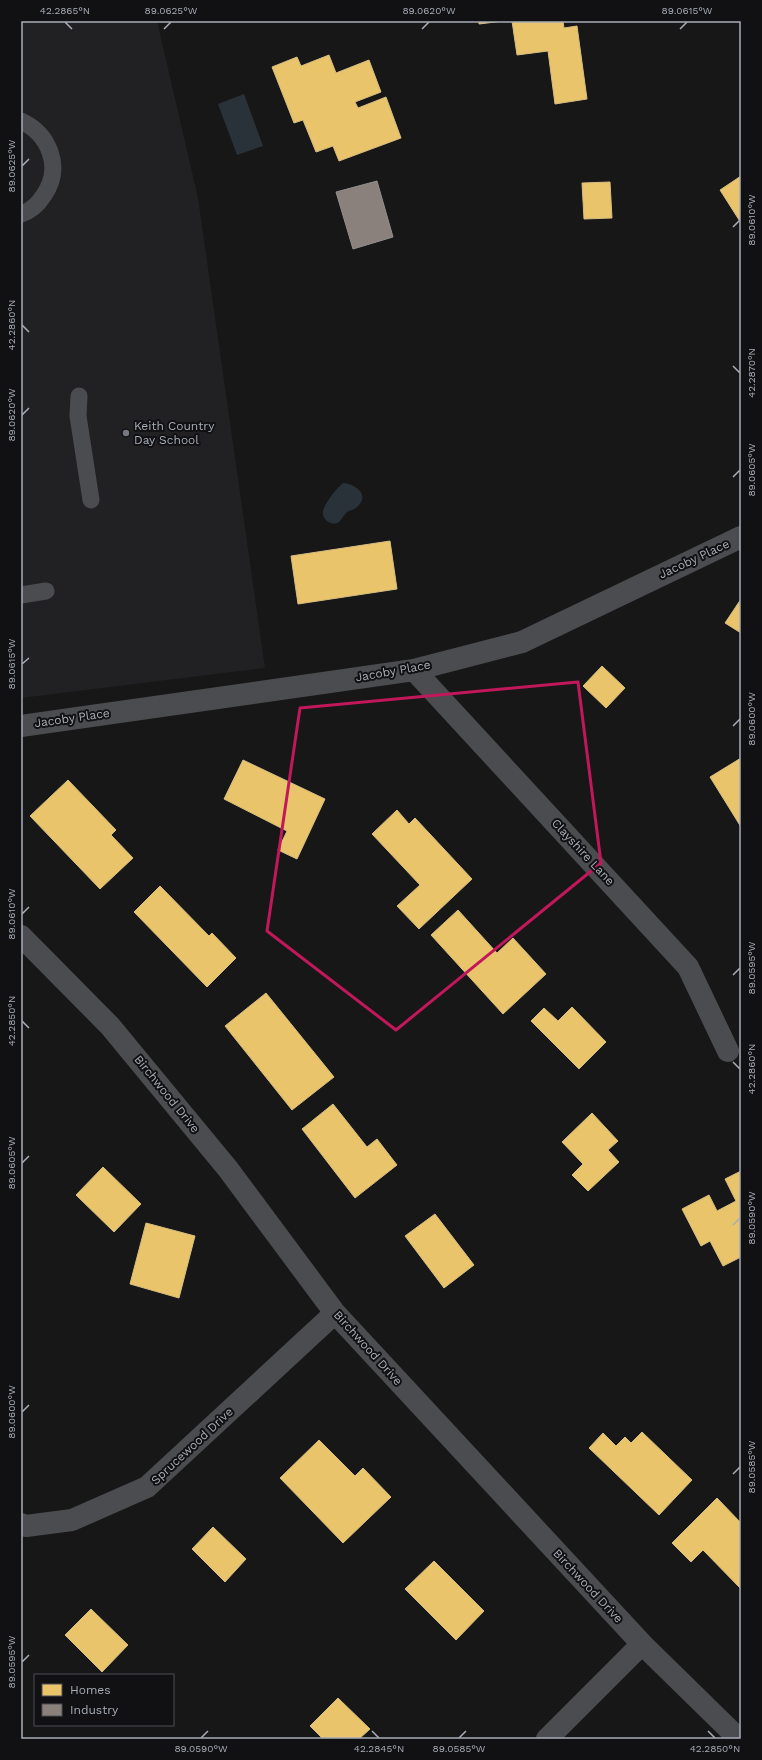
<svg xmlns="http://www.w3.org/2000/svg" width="762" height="1760" font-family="'Work Sans',sans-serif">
	<rect width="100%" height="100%" fill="#171717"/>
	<path fill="#212123" d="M21,21H157L198,198L265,668L21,698Z"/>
	<path fill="#2a3239" d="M244,94L263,146L237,155L218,104Z
		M343,483C355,484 370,494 358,506C355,510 350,510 347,512C344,515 342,519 339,522C332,527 321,519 323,511C326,501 336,489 343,483Z"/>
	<path fill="#e9c46a" stroke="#d6bd81" d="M479,21H503L479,24Z
		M512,21H563L564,28L577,26L587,99L555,104L548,51L517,55Z
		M329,55L336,73L369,60L381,92L355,102L358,108L386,97L401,138L339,161L333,146L316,152L303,120L294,123L272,67L297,57L301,66Z
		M741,176V223L720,190Z
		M610,182L612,218L584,219L582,183Z
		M390,541L397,589L298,604L291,556Z
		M741,599V633L725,623Z
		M602,666L625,688L606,708L583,686Z
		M741,758V827L710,777Z
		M243,760L325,799L297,859L278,850L287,831L224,799Z
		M68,780L116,830L111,835L133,858L100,889L30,816Z
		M397,810L409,824L415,818L472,879L419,929L397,906L420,885L372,834Z
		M160,886L209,936L212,933L236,958L207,987L134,912Z
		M458,910L497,953L513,938L546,974L503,1014L431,935Z
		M266,993L334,1077L292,1110L225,1026Z
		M572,1007L606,1042L579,1069L531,1021L544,1008L558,1021Z
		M333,1104L367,1147L377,1139L397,1165L355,1198L302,1129Z
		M592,1113L618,1141L608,1150L619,1162L588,1191L572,1175L583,1164L562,1142Z
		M103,1167L141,1204L114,1232L76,1195Z
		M741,1171V1257L723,1266L710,1241L701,1246L682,1209L709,1195L717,1211L736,1201L725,1179Z
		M435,1214L474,1265L444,1288L405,1236Z
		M146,1223L195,1236L179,1298L130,1284Z
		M642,1432L692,1480L659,1515L589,1448L603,1433L616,1446L625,1437L631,1443Z
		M319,1440L355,1476L363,1468L391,1497L343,1543L280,1478Z
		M717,1498L741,1523V1589L703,1550L691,1562L672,1543Z
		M213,1527L246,1559L225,1582L192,1549Z
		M434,1561L484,1611L456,1640L405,1589Z
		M91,1609L128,1645L102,1672L65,1635Z
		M338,1698L370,1729L359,1739H323L310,1726Z"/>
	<path fill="#8a817c" stroke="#938e8e" d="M377,181L393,237L353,249L336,192Z"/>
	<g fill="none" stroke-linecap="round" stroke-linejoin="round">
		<path stroke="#4b4c50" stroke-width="17" d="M21,121C49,134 63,167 44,195C39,203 31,211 21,214
			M79,396L78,416L91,500
			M21,595L46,591"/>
		<path stroke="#4b4c50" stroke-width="22" d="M414,670L688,967L728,1051
			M21,726L414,670L522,642L741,537
			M21,936L110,1026L228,1169L335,1313L642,1644L739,1739
			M21,1524L26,1526L72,1520L147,1487L335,1313
			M547,1739L642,1644"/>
	</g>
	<path fill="none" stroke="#c2185b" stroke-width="3" stroke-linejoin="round" d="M578,682L601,863L396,1030L267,931L300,708Z"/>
	<path fill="none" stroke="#a8adb8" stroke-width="1.5" d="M65,22L72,29M164,29L171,22M422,29L429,22M680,29L687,22M22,166L29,159M733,227L740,220M22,325L29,332M733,366L740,373M22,415L29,408M733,477L740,470M22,664L29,658M733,726L740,719M22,914L29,907M733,975L740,968M22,1021L29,1028M733,1062L740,1069M22,1163L29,1156M733,1225L740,1218M22,1412L29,1405M733,1474L740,1467M22,1662L29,1655M372,1731L379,1738M708,1731L715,1738M201,1738L208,1731M459,1738L466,1731"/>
	<circle fill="#757880" stroke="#111113" stroke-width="1.5" cx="126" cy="433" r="4"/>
	<g text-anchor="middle" stroke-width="4" stroke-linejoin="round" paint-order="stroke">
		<g font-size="12" fill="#a8adb8" stroke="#111113" text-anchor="start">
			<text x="134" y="430">Keith Country<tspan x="134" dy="14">Day School</tspan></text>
		</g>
		<g font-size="12" fill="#a8adb8" stroke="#111113">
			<text transform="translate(694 559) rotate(-25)" y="4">Jacoby Place</text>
			<text transform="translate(393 671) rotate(-10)" y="4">Jacoby Place</text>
			<text transform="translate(72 718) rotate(-8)" y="4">Jacoby Place</text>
			<text transform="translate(583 852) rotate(47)" y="4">Clayshire Lane</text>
			<text transform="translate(167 1094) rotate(51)" y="4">Birchwood Drive</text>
			<text transform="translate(368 1348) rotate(48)" y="4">Birchwood Drive</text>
			<text transform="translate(192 1446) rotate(-43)" y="4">Sprucewood Drive</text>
			<text transform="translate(588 1586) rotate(47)" y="4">Birchwood Drive</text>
		</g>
	</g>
	<rect width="762" height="1760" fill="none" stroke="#111113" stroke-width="44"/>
	<rect x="34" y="1674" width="140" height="52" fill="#111113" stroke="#4d4f55"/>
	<rect x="42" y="1684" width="20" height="12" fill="#e9c46a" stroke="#4d4f55"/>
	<text x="70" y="1694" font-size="12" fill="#a8adb8">Homes</text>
	<rect x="42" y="1704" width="20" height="12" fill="#8a817c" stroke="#4d4f55"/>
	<text x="70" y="1714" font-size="12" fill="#a8adb8">Industry</text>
	<rect x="22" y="22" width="718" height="1716" fill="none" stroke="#a8adb8" stroke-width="1.5"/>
	<g font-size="10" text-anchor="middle" fill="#a8adb8">
		<text x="65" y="14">42.2865°N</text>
		<text x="171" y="14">89.0625°W</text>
		<text x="429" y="14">89.0620°W</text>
		<text x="687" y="14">89.0615°W</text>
		<text transform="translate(11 166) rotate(-90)" y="4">89.0625°W</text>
		<text transform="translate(751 220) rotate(-90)" y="4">89.0610°W</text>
		<text transform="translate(11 325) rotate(-90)" y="4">42.2860°N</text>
		<text transform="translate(751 373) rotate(-90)" y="4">42.2870°N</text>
		<text transform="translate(11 415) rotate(-90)" y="4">89.0620°W</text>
		<text transform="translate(751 470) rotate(-90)" y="4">89.0605°W</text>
		<text transform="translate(11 664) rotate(-90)" y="4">89.0615°W</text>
		<text transform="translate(751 719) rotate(-90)" y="4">89.0600°W</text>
		<text transform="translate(11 914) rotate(-90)" y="4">89.0610°W</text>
		<text transform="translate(751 968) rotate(-90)" y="4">89.0595°W</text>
		<text transform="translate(11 1021) rotate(-90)" y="4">42.2850°N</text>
		<text transform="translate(751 1069) rotate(-90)" y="4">42.2860°N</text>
		<text transform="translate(11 1163) rotate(-90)" y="4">89.0605°W</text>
		<text transform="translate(751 1218) rotate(-90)" y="4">89.0590°W</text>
		<text transform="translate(11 1412) rotate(-90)" y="4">89.0600°W</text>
		<text transform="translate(751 1467) rotate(-90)" y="4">89.0585°W</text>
		<text transform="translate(11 1662) rotate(-90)" y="4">89.0595°W</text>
		<text x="201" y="1752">89.0590°W</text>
		<text x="379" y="1752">42.2845°N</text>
		<text x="459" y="1752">89.0585°W</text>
		<text x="715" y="1752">42.2850°N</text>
	</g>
</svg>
